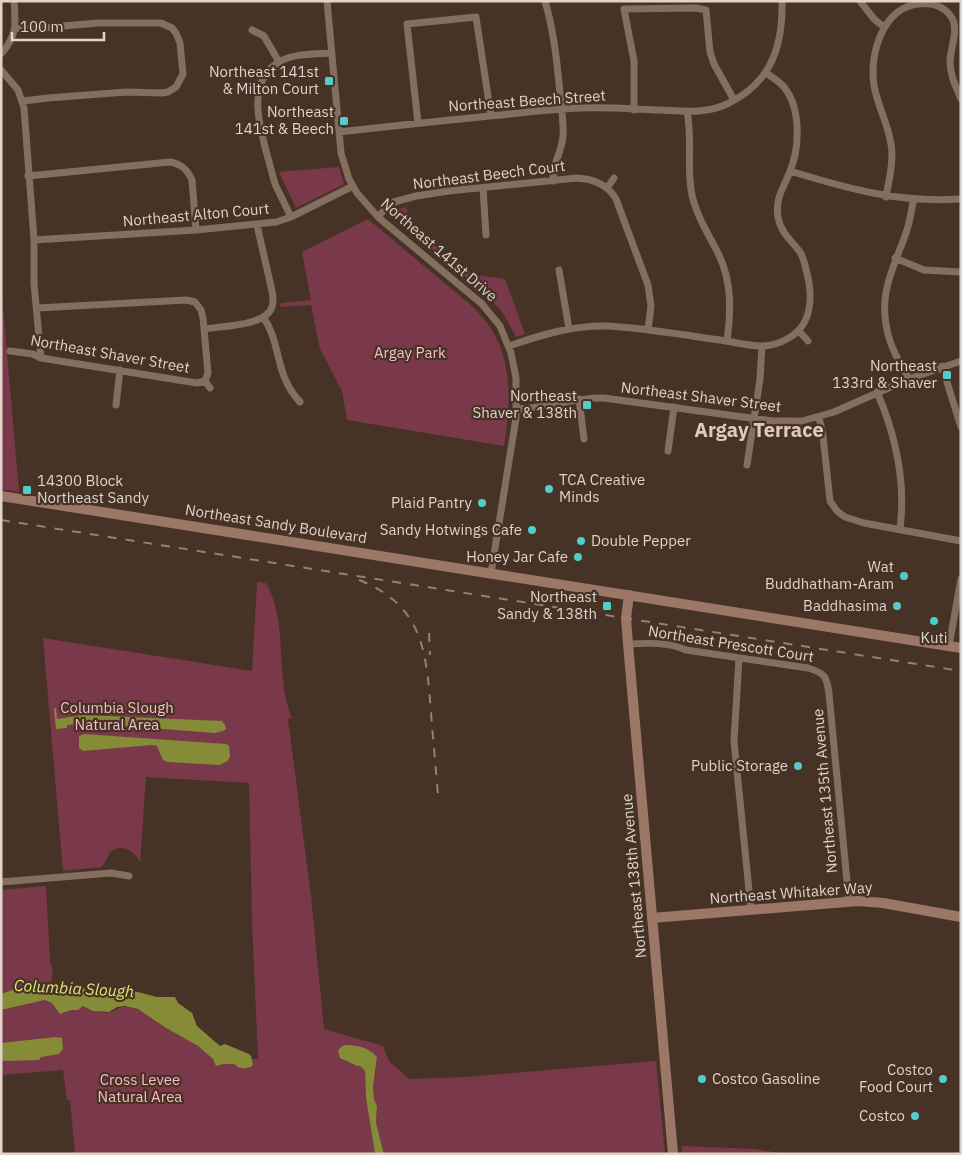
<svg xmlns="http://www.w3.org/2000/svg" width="962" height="1155" font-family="'IBM Plex Sans',sans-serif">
	<rect width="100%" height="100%" fill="#463325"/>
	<path fill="#7a384b" d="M339,167L344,184L296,208L279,172Z
		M406,207L411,225L461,268L475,275L505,279L525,334L516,337L503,313L487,295L391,215L396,210Z
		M368,219L472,306C514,345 512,394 504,446L347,420L342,391L320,349L311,305L280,307L281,303L311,300L302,252Z
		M1,284L19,492L1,489Z
		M257,582L266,583C289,624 274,675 292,718L288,719L311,896L324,1029L383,1046L389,1061L409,1079L467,1077L656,1061L665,1154H384L376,1123L377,1106L374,1099L373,1087L377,1061L340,1058L357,1066H360L365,1071L366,1098L375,1154H75L70,1100H67L63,1070L1,1075V1010L45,1000L49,1001L65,1012L71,1010H78L83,1006C91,1010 104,1015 113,1011C119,1007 123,1006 130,1007C144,1010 155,1021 166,1028C185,1040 207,1047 218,1066L228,1063L253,1064L252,1059H258L252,920L249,783L146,777L140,863C136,851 121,842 110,853C106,858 106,863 101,867L63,871L43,638L252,671Z
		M46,886L50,961L53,973L50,986L32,985L17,988L1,994V890Z
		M682,1146L754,1149L787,1154H682Z"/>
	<path fill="#868b38" d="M56,708L57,719L83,715L222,721L225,725L226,729L223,731L215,733L84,723L67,725V728L56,729L54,709Z
		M84,734L226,744L229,746L230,756L228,761L219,765L168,762L163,760L157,746L152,745L83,751L79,748V736Z
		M57,984L65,991L72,989L77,984L86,990L94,992L102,993L122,988L157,997H175L178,1003L192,1013L197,1026L220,1046L225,1044L249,1054L251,1056L253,1064L251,1067C241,1069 241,1069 234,1064H224L216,1066L213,1059L198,1046L166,1028L138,1009L125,1006L117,1007L109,1012L93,1011L83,1006L78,1010H71L60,1014L52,1003L45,1000L1,1010V994L17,988L32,985L50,986Z
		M56,1037L62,1038L63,1049L59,1054L41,1057L39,1060L1,1061V1043Z
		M344,1045C357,1045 368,1047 377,1057L373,1087L374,1099L377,1106L376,1123L384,1154H375L366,1098L365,1071L360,1066H357L340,1058L338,1050Z"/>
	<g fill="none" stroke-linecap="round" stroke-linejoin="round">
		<path stroke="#846f5f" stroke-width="7" d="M327,1L341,153L349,179L357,193L378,217L482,304L500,326L511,353L516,378V418L491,573
			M545,1C554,32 557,62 560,93C561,107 564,122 563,136C562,152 552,164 553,181
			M860,1L874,19L884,27
			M16,28L29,29L98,23H161L172,28L176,33L180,43L183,74L176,87L168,92L162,93L126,92L48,98L23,101
			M252,30L264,36L279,62
			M1,54C17,36 16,24 14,1
			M1,70L18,90L24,108L34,240V284L41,358
			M634,110V61L624,9L696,8L706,10L710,52L714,64L734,100
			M687,111C693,140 686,167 692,195C697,217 709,235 719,255C732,283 731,311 727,341
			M418,123L407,24L476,17L491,116
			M339,132C393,126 447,120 501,115C528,112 554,109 581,108C607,107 634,109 660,110C683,111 706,114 727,104C771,83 783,47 782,1
			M790,171C849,189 898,203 961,199
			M28,176L170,162C181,164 187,169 192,180L196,230
			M483,188L486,235
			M607,188L614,178
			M886,197C889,180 894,160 891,144C888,123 877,105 874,85C869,54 883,8 918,4C931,2 945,6 952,18C959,30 950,49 950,62C950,75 956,87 961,99
			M291,217L275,184L272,173C264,140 241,84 279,62C294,53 315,54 332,53
			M378,217L387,207L394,202L416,196L449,191L577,178C593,179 608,185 616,199L648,285L651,306L648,330
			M34,240L196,230L276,222L291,217L353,186
			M895,258L924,270L961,272
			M559,270L569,329
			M37,308L186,300L195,302L201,310L203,318L208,373L205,381
			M264,318C282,346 274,374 300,402
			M204,329C222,326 266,326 272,307C274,302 273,297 272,291L257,225
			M799,331L808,341
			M509,346C541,335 573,325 608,326C645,328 683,335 720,340C734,342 748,346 761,346C769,346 780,343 787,339C812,326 813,298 807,273C805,266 804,258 800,252C792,241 780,232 778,217C775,197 784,188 790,171C800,147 801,108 784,87C779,81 772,77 766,73
			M10,351L33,354L41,358L197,383L205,381
			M942,366L961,427
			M909,379C902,366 894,354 890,341C876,297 892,272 906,233C910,222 911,210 914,199
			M205,381L210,388
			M877,392C896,436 906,482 900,529
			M579,399L584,439
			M116,405L120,370
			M517,409C546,409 574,397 604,398L772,421H802L834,412L909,379L961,361
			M819,417L823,436L830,501L837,511L845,517L864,523L961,541
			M668,451L674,407
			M747,465L760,379L762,346
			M628,644C647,643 669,642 686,650L808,668C825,673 827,677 829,694L849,902
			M949,646L961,579
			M739,658L734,741L751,910
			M1,882L111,873L129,876"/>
		<path stroke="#9c7768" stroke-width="10" d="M1,496L961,648
			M629,595L626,618L628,644L673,1154
			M652,918L858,901L883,903L961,917"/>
		<path stroke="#918276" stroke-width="2" stroke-dasharray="9 9" stroke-linecap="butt" d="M1,520L961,671
			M359,580C424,606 426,652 431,712C433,740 436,768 438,796
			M429,633L430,655"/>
	</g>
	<g fill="#52cdcc" stroke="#463325" stroke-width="2">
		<rect x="324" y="76" width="10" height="10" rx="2.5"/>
		<rect x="339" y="116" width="10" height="10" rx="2.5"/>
		<rect x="942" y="370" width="10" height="10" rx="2.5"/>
		<rect x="582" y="400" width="10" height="10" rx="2.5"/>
		<circle cx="549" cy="489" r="5"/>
		<rect x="22" y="485" width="10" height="10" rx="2.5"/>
		<circle cx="482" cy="503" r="5"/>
		<circle cx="532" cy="530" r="5"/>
		<circle cx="581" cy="541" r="5"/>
		<circle cx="578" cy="557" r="5"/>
		<circle cx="904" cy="576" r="5"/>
		<rect x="602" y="601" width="10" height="10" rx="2.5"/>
		<circle cx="897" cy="606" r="5"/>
		<circle cx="934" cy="621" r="5"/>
		<circle cx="798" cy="766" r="5"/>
		<circle cx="702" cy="1079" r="5"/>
		<circle cx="943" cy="1079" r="5"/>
		<circle cx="915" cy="1116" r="5"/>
	</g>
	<g text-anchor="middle" stroke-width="4.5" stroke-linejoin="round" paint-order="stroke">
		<g font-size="15" fill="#dfd3ca" stroke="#463325" text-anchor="end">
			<text x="319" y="77">Northeast 141st<tspan x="319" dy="17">&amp; Milton Court</tspan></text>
			<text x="334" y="117">Northeast<tspan x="334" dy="17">141st &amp; Beech</tspan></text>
			<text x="937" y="371">Northeast<tspan x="937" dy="17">133rd &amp; Shaver</tspan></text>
			<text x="577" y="401">Northeast<tspan x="577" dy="17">Shaver &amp; 138th</tspan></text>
			<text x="559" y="485" text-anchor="start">TCA Creative<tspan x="559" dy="17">Minds</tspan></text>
			<text x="37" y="486" text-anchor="start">14300 Block<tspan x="37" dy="17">Northeast Sandy</tspan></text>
			<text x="472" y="508">Plaid Pantry</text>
			<text x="522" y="535">Sandy Hotwings Cafe</text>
			<text x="591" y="546" text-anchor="start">Double Pepper</text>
			<text x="568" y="562">Honey Jar Cafe</text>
			<text x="894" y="572">Wat<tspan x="894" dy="17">Buddhatham-Aram</tspan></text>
			<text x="597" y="602">Northeast<tspan x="597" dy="17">Sandy &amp; 138th</tspan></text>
			<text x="887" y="611">Baddhasima</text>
			<text x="934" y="643" text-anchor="middle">Kuti</text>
			<text x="788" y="771">Public Storage</text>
			<text x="933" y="1075">Costco<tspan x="933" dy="17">Food Court</tspan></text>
			<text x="712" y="1084" text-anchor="start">Costco Gasoline</text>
			<text x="905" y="1121">Costco</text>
		</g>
		<g font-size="15" fill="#dfd3ca" stroke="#463325">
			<text transform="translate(527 101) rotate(-4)" y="5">Northeast Beech Street</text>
			<text transform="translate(489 175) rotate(-7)" y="5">Northeast Beech Court</text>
			<text transform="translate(196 215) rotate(-5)" y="5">Northeast Alton Court</text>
			<text transform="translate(439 250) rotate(41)" y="5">Northeast 141st Drive</text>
			<text transform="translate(110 354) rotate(10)" y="5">Northeast Shaver Street</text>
			<text transform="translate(701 397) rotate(7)" y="5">Northeast Shaver Street</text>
			<text transform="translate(276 524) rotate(9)" y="5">Northeast Sandy Boulevard</text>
			<text transform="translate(731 644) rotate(9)" y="5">Northeast Prescott Court</text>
			<text transform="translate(825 791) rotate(-95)" y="5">Northeast 135th Avenue</text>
			<text transform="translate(634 876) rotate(-95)" y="5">Northeast 138th Avenue</text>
			<text transform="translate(791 893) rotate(-4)" y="5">Northeast Whitaker Way</text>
		</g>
		<g font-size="15" fill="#fdb9c9" stroke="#463325">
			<text x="410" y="358">Argay Park</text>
			<text x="117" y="713">Columbia Slough<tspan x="117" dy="17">Natural Area</tspan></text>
			<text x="140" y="1085">Cross Levee<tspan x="140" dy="17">Natural Area</tspan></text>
		</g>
		<g font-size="16" font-style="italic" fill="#dde575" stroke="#463325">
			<text transform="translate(74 988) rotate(3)" y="6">Columbia Slough</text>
		</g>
		<g font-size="20" font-weight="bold" fill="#e1c9b8" stroke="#463325">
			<text x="759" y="437">Argay Terrace</text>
		</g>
	</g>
	<rect width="962" height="1155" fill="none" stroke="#dfd3ca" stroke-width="5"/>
	<path d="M12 32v8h92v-8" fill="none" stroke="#dfd3ca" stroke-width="2.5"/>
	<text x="20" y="32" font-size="15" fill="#dfd3ca" stroke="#463325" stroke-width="4" paint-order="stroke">100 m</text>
</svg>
